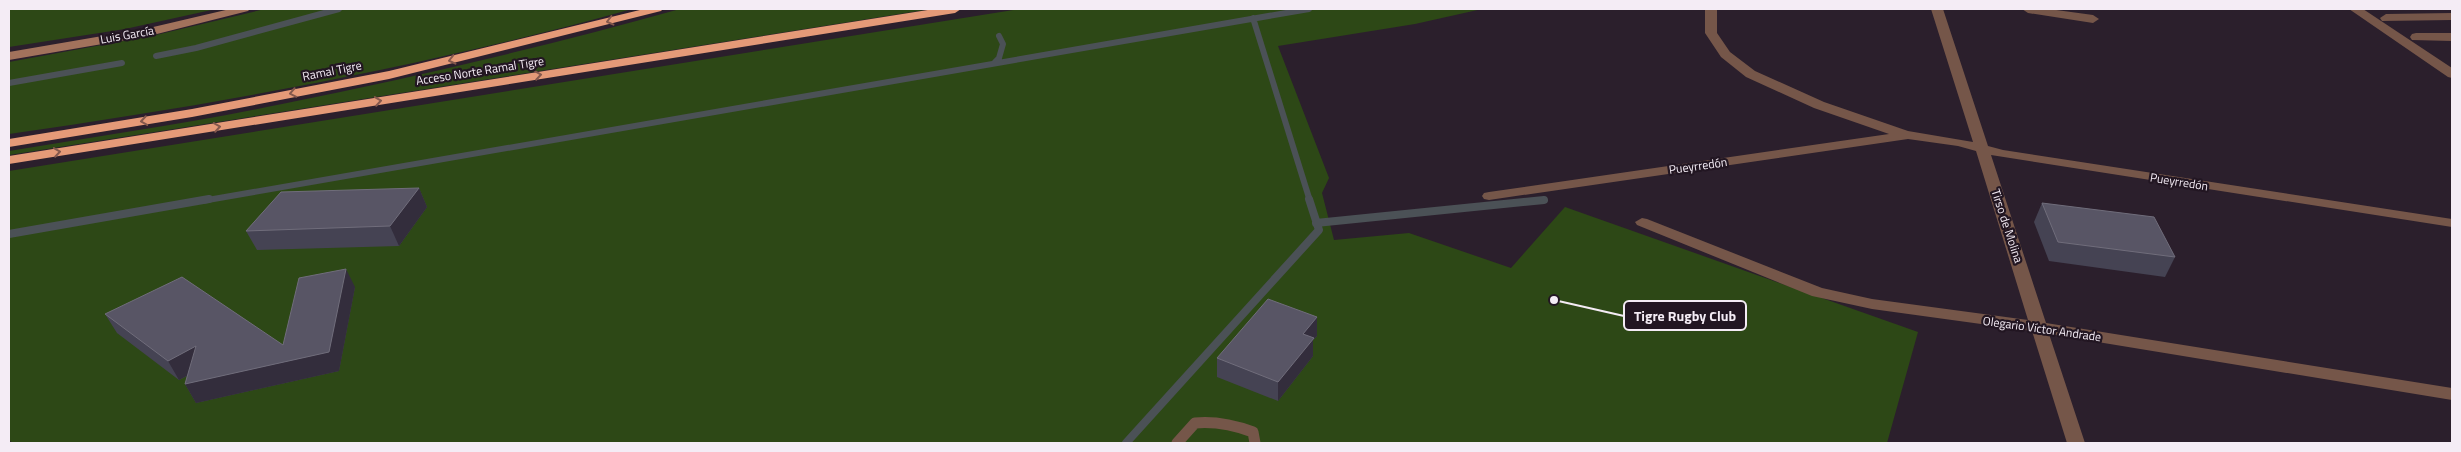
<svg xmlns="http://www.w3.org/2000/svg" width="2461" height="452" font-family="'Titillium Web',sans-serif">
	<rect width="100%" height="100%" fill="#2b1f2c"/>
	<path fill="#2d4816" d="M9,9H216L125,29L9,47Z
		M265,9H632C428,66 218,104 9,134V62L156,35Z
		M680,9H931L9,155V151C100,136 191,123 282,104C415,77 548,46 680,9Z
		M1019,9H1482L1415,24L1278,46L1329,178L1322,193L1334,240L1409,233L1511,268L1565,207L1918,332L1887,443H13L9,440V171Z"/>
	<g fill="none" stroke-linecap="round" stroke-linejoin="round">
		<path stroke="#4b5156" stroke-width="6" d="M1253,18L1310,201
			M156,56L196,48L339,9
			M995,62L999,58L1003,44L999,36
			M9,83L122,63
			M202,201L1309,9
			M1537,201L1544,200"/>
		<path stroke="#4b5156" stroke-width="8" d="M1316,223L1544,200
			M9,234L209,199
			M1126,443L1319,230L1309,199"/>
		<path stroke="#755649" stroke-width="11" d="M1177,443L1195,423C1216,421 1234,425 1253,432L1255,443"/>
		<path fill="#755649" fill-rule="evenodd" d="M1705,9H1717V33L1730,52L1755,71L1824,102L1908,131L1973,142L1931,9H1943L1988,146L2003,150L2452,219V227L1991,155L2046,323L2452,388V400L2049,334L2085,443H2067L2032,331L1872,309L1812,296L1637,225L1635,222L1642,218L1647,219L1822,288L1872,299L2028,320L1976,151L1958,146L1908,139L1489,200L1484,199L1482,196L1484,193L1489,192L1889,134L1814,108L1746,77L1721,57L1705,33Z
			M2022,9H2049L2093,15L2099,19L2093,23L2028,13Z
			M2349,9H2363L2452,68V78L2448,77Z
			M2386,14L2452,13V20L2382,21L2380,18Z
			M2416,33H2452V41L2412,40L2410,37L2412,34Z"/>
		<path fill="#a2725c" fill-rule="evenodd" d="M230,9H250L248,11L149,36L9,60V52L149,28Z"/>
		<path fill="#e59a78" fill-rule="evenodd" d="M644,9H663L661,11L389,79L192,117L9,147V139L192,109L389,71Z
			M934,9H961L955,13L9,164V156Z"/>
	</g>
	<path fill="#454353" d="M419,188L427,207L399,246L257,250L246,231Z
		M2042,203L2175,257L2165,277L2049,261L2034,222Z
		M355,287L339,371L196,403L185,384L187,376L179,380L117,333L105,314L283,345Z
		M1317,317V336L1313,340V356L1278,401L1217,377V358Z"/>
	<path fill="#332d3c" d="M419,188L427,207L399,246L390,226Z
		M346,269L355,287L339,371L196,403L185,384L329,352Z
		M1317,317V336L1313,340V356L1278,401V382L1303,334Z
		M196,346L207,365L179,380L168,361Z"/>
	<path fill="#585565" stroke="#706d7b" d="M419,188L390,226L246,231L281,192Z
		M2042,203L2154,217L2175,257L2058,242Z
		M346,269L329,352L185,384L196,346L168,361L105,314L182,277L283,345L299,278Z
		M1268,299L1317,317L1303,334L1314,338L1278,382L1217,358Z"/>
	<defs><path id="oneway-chevron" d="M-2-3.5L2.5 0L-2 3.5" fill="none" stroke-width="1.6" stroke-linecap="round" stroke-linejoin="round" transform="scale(1.25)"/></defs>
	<g stroke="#84584d">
		<use href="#oneway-chevron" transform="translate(610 21) rotate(166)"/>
		<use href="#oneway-chevron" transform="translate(452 60) rotate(166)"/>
		<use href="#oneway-chevron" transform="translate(538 75) rotate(-9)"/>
		<use href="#oneway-chevron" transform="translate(293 93) rotate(169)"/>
		<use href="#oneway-chevron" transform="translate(378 101) rotate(-9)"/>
		<use href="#oneway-chevron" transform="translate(144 121) rotate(171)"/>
		<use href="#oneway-chevron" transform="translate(217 127) rotate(-9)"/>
		<use href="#oneway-chevron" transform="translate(57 152) rotate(-9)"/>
	</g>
	<g text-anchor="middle" stroke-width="4.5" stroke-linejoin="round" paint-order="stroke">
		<g font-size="12" fill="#f4ecf5" stroke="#221622">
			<text transform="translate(127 35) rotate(-10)" y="4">Luis García</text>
			<text transform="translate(332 71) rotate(-11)" y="4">Ramal Tigre</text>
			<text transform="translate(480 71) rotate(-9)" y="4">Acceso Norte Ramal Tigre</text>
			<text transform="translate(1698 166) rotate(-8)" y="4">Pueyrredón</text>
			<text transform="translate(2179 182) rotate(9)" y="4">Pueyrredón</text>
			<text transform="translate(2007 226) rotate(72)" y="4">Tirso de Molina</text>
			<text transform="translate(2042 329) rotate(8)" y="4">Olegario Víctor Andrade</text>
		</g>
	</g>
	<path fill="none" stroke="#f4ecf5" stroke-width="2" d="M1554 300L1624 316"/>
	<circle fill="#f4ecf5" stroke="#221622" stroke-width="2" cx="1554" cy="300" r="5"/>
	<rect fill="#221622" stroke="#f4ecf5" stroke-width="2" x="1624" y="301" width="122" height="29" rx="5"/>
	<g font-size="14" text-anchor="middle" font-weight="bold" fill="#f4ecf5">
		<text x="1685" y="321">Tigre Rugby Club</text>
	</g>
	<rect width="2461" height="452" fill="none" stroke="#f4ecf5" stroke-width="20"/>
</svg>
